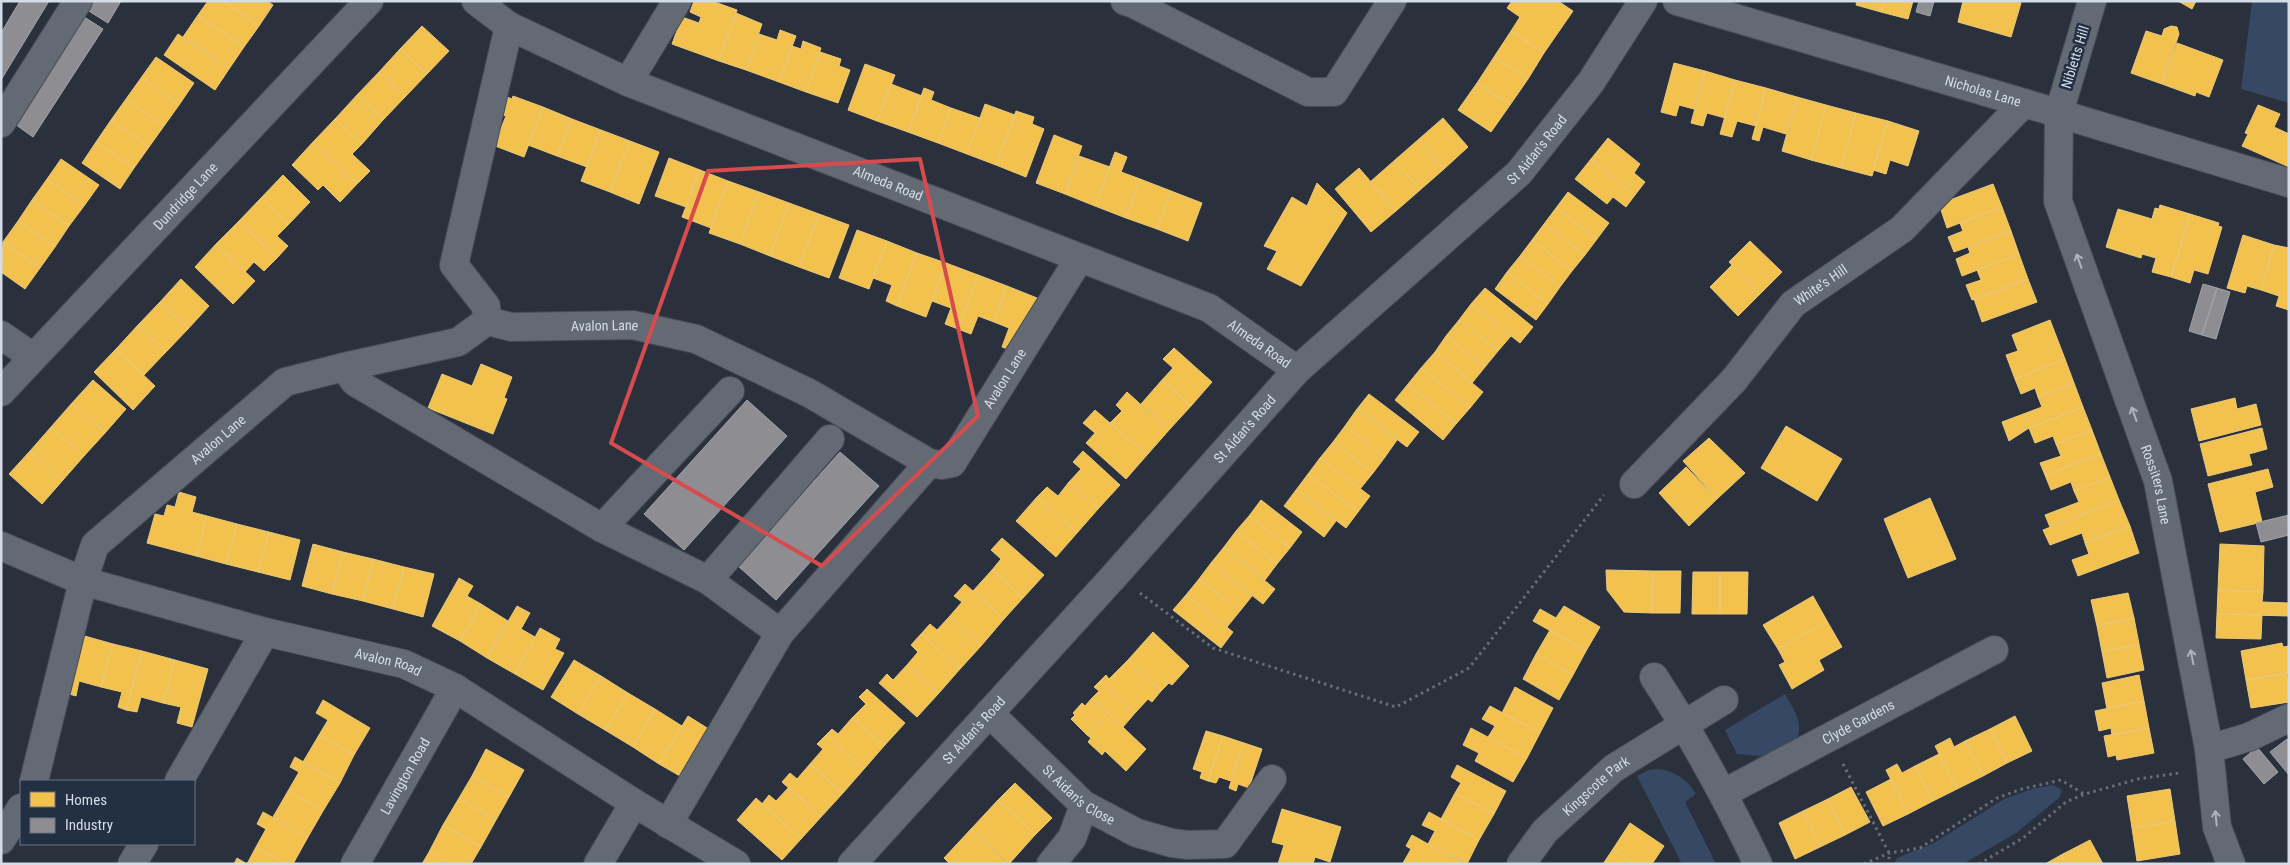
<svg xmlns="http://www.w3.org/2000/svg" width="2290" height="865" font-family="'Roboto Condensed',sans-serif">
	<rect width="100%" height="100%" fill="#2a313c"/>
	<path fill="#364864" d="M2252,1H2289V103L2241,89Z
		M1785,694C1793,709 1805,723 1796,739L1762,756L1737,754L1725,730Z
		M1657,769C1675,771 1687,779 1696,794L1685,802L1716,864H1682L1637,776L1649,770Z
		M2053,785L2062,790L2059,798L2016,833L1963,864H1894L1897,858L1934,843L2004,799L2032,789Z"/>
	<path fill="#f2c14e" stroke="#e9c97c" d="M208,1H223L259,26L244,47L198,15Z
		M223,1H267L273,5L259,26Z
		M694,1H712L737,10L719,61L672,44L682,17L699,23L701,17L690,12Z
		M1512,1H1558L1573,11L1544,53L1511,31L1520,17L1507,8Z
		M1857,1H1884L1881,12L1856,5Z
		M1884,1H1913L1908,19L1881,12Z
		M1963,1H2013L2021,3L2011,37L1958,22Z
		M2178,1H2196L2192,9Z
		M736,13L762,24L746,70L719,61Z
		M198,15L244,47L229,69L183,37Z
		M422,26L449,51L427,74L400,49Z
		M2171,26L2177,27L2179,34L2162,84L2131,73L2146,31L2162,36L2164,29Z
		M780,30L796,36L779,82L746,70L759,34L777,40Z
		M1511,31L1544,53L1528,79L1494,57Z
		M178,34L229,69L215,90L164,55Z
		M803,41L821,48L806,92L779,82L792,46L801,49Z
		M2177,43L2223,60L2209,97L2196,92L2195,96L2162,84Z
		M400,49L427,74L405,97L379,72Z
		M820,52L841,59L839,66L850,70L838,103L806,92Z
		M156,57L194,83L179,105L141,78Z
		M1494,57L1528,79L1510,105L1477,83Z
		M1674,63L1705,71L1694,109L1679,105L1676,116L1661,112Z
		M865,64L895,75L877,121L848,110Z
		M1705,71L1735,80L1725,118L1707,113L1703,126L1691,123Z
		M379,72L405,97L383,120L357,95Z
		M141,78L179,105L164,126L126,99Z
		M1735,80L1766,88L1756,126L1737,121L1732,137L1720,134Z
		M1477,83L1510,105L1491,132L1458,110Z
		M891,84L922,96L908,132L877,121Z
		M924,88L934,92L931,100L951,108L938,143L908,132Z
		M1766,88L1797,97L1786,134L1763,127L1759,141L1752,139Z
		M357,95L383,120L362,144L335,119Z
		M502,95L512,99L513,96L543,107L524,157L490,144L495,131L499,133L506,116L496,112Z
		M1797,97L1826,105L1811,160L1782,151Z
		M126,99L164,126L149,147L111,120Z
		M985,104L1015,115L996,165L967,154Z
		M1826,105L1856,113L1841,168L1811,160Z
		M2258,105L2280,114L2274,127L2289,134V167L2242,146L2248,134L2245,133Z
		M543,107L572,119L557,156L528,145Z
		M951,108L980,118L967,154L938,143Z
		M1016,111L1034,117L1032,124L1044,129L1026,177L996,165Z
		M1856,113L1888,121L1872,176L1841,168Z
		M1443,118L1468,147L1444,169L1419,139Z
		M335,119L362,144L352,154L370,171L357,184L313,142Z
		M572,119L601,130L587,167L557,156Z
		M111,120L149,147L134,168L96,142Z
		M1888,121L1919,131L1908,166L1890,160L1886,174L1873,170Z
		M601,130L630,141L610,192L581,181Z
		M1054,135L1082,146L1065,194L1036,183Z
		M1608,138L1640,164L1634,173L1645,182L1635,195L1591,159Z
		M1419,139L1444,169L1420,190L1395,160Z
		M630,141L659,152L639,204L610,192Z
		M96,142L134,168L120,189L82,163Z
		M313,142L357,184L340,202L323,185L318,190L292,165Z
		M1115,152L1127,157L1121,172L1140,179L1126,218L1095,206Z
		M1079,156L1110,167L1095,206L1065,194Z
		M669,158L700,170L686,207L655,196Z
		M61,159L99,185L84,206L47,179Z
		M1591,159L1635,195L1626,207L1613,197L1607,204L1575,179Z
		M1395,160L1420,190L1396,211L1370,182Z
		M1359,168L1396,211L1371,232L1335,189Z
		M700,170L728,181L711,228L682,217Z
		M283,175L310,202L288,225L261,198Z
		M47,179L84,206L69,226L32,200Z
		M1140,179L1171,191L1157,229L1126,218Z
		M728,181L759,192L740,244L709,233Z
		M1317,183L1347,213L1301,286L1267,269L1277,251L1264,246L1292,197L1307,206Z
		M1993,184L2002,207L1947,228L1939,204Z
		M1171,191L1202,203L1188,241L1157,229Z
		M759,192L789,203L770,256L740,244Z
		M1568,192L1609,223L1597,239L1556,208Z
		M261,198L288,225L277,236L288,246L277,258L239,221Z
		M32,200L69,226L55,247L18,221Z
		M789,203L819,214L799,267L770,256Z
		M2160,205L2190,214L2171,277L2152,272L2156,258L2142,254L2141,258L2106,247L2118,209L2152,219L2155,208L2159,209Z
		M2002,207L2011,231L1954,252L1948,237L1963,231L1960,223Z
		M1556,208L1597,239L1585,255L1544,224Z
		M819,214L849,225L829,278L799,267Z
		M2190,214L2219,223L2218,226L2222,227L2208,274L2194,270L2190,283L2171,277Z
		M18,221L55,247L40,268L3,242Z
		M239,221L277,258L264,271L254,262L245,272L216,244Z
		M1544,224L1585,255L1572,271L1532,240Z
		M857,230L887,241L869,289L839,278Z
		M2011,231L2019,254L1962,276L1956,259L1970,253L1968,247Z
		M2243,235L2274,245L2261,290L2247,286L2245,293L2227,288Z
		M1532,240L1572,271L1560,287L1520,256Z
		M887,241L917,253L897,306L886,301L892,285L873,278Z
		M1750,241L1782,272L1760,294L1729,262Z
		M3,242L40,268L25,289L1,272Z
		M216,244L255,281L233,304L195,267Z
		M2274,245L2289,248V310L2276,306L2279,296L2261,290Z
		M917,253L946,263L926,317L897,306Z
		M2019,254L2028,279L1972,300L1966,285L1981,280L1977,270Z
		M1520,256L1560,287L1548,304L1507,272Z
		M946,263L978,275L958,329L945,324L951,308L932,301Z
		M1732,265L1760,294L1738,316L1710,287Z
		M1507,272L1548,304L1536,320L1495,289Z
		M978,275L1007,286L994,322L978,316L971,334L958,329Z
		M181,279L209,306L188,329L160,302Z
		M2028,279L2037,302L1982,322L1974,299Z
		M1007,286L1037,298L1016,352L1002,347L1009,328L994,322Z
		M1485,288L1533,327L1520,343L1471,304Z
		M160,302L188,329L166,352L138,325Z
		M1471,304L1511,336L1498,351L1459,320Z
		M1459,320L1498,351L1485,367L1446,336Z
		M2050,320L2065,359L2015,379L2006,355L2018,351L2012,335Z
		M138,325L166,352L143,376L116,349Z
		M1446,336L1485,367L1472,383L1435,352Z
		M1174,348L1212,382L1191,406L1162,380L1173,368L1163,359Z
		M116,349L155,386L133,410L94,372Z
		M1435,352L1483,392L1470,408L1421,368Z
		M2065,359L2074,383L2038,397L2035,388L2021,394L2015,379Z
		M481,364L512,377L504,398L507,399L493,434L428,408L442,374L472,386Z
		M1421,368L1470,408L1456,424L1408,384Z
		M93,380L126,409L105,433L72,403Z
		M1162,380L1191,406L1169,430L1141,404Z
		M2074,383L2083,407L2029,428L2009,441L2002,422L2042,407L2038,397Z
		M1408,384L1456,424L1443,440L1395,400Z
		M1127,392L1169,430L1147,455L1110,423L1122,411L1116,405Z
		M1369,394L1419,432L1407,447L1357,409Z
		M2235,398L2237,409L2256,404L2261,425L2199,441L2191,409Z
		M72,403L105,433L84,456L51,427Z
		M2083,407L2092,430L2056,444L2053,436L2035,443L2029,428Z
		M1357,409L1397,440L1385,457L1345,426Z
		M1095,410L1147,455L1126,479L1086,443L1095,433L1083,423Z
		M1345,426L1385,457L1373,473L1333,442Z
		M1786,426L1842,459L1817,501L1761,468Z
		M51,427L84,456L63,480L30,451Z
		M2262,428L2267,449L2249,454L2252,465L2208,476L2200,444Z
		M2092,430L2101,454L2045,475L2040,463L2061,456L2056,444Z
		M1709,438L1745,473L1717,499L1683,461Z
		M1333,442L1373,473L1360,489L1320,458Z
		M30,451L63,480L42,504L9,474Z
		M1083,451L1120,485L1098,509L1069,482L1081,469L1073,462Z
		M2101,454L2110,477L2074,491L2071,482L2051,490L2045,475Z
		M1320,458L1370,496L1358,512L1308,474Z
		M1686,467L1717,499L1689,526L1659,493Z
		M2268,469L2273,487L2255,492L2262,522L2220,532L2208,484Z
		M1308,474L1358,512L1346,528L1296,490Z
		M2110,477L2119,500L2050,527L2045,515L2079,502L2074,491Z
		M1069,482L1098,509L1077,533L1037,497L1047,487L1058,496Z
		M1296,490L1336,521L1324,537L1284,506Z
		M179,492L196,497L192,512L207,516L196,556L147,543L155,514L164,516L167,505L175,507Z
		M1037,497L1077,533L1056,557L1016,521Z
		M1930,498L1956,559L1908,578L1884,519Z
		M1261,500L1302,532L1290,548L1249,516Z
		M2119,500L2130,526L2085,543L2082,533L2050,545L2043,530Z
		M207,516L237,524L226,564L196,556Z
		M1249,516L1290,548L1277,564L1236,531Z
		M237,524L269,532L258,572L226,564Z
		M2130,526L2139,553L2078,576L2072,560L2089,554L2085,543Z
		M1236,531L1277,564L1265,580L1224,547Z
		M269,532L300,540L290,580L258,572Z
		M1002,538L1044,575L1023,598L992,570L1001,559L991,550Z
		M313,544L343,552L332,594L302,586Z
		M2220,544L2264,546L2263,592L2218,590Z
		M1224,547L1275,589L1263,604L1211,563Z
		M343,552L373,559L363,601L332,594Z
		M373,559L404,567L393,609L363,601Z
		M1211,563L1252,596L1240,611L1199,579Z
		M404,567L434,574L423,617L393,609Z
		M992,570L1023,598L1004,619L973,591Z
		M1606,570L1653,571L1652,613L1624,612L1607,590Z
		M1653,571H1681L1680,613H1652Z
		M1693,572H1720V614H1692Z
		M1720,572H1748L1747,614H1720Z
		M459,578L473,586L467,596L481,604L460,641L432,626Z
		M1199,579L1240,611L1227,627L1186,595Z
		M965,584L1004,619L981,646L949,617L962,602L954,596Z
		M2218,590L2263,592L2262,602L2289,603V616L2217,614Z
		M2128,593L2134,618L2097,626L2091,600Z
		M1186,595L1233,632L1221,648L1173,610Z
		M1813,596L1827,621L1778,649L1763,625Z
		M481,604L508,621L487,658L460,641Z
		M517,606L530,613L521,629L535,637L515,674L487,658Z
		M1564,606L1600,627L1586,651L1533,621L1540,609L1556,618Z
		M2217,614L2262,615L2261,639L2216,638Z
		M949,617L981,646L960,669L921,634L930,624L937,630Z
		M2134,618L2139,644L2102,652L2097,626Z
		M1827,621L1842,647L1819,660L1824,670L1792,689L1779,665L1785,662L1778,649Z
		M540,628L560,639L555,649L564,653L543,690L515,674Z
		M1550,630L1586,651L1573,675L1536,654Z
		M1153,632L1189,666L1172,685L1169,683L1161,691L1128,660Z
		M921,634L960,669L939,693L907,665L918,652L911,645Z
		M81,635L113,644L101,687L79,681L76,696L66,693Z
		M2282,643L2283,647L2289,646V673L2246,680L2241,651Z
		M113,644L142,651L126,710L118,707L122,692L101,687Z
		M2139,644L2144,670L2107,678L2102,652Z
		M142,651L175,660L163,703L141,697L137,712L126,710Z
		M1536,654L1573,675L1559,700L1523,679Z
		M175,660L208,669L192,727L177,723L181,707L163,703Z
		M574,660L601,676L578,714L551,697Z
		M1128,660L1161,691L1152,702L1148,699L1135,713L1100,681L1106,675L1109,679Z
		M907,665L939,693L917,717L879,683L887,674L893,680Z
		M2287,673L2289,702L2251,708L2246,680Z
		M2139,675L2144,701L2107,709L2102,683Z
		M601,676L628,693L605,730L578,714Z
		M1100,681L1135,713L1123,727L1092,698L1099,691L1094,687Z
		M1515,687L1553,708L1540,733L1502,713Z
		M867,689L905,723L884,746L852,718L866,704L859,697Z
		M628,693L655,709L633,747L605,730Z
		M1092,698L1108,713L1087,735L1071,719L1075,715L1073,713L1082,703L1085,706Z
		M323,700L370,728L354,755L319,735L328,720L316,713Z
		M2144,701L2149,728L2112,735L2111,728L2099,731L2095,711Z
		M1490,706L1540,733L1527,758L1488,737L1495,726L1482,719Z
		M655,709L682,726L659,764L633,747Z
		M1108,713L1146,749L1126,771L1105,751L1102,755L1088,742L1091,738L1087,735Z
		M688,716L715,733L687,780L659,764Z
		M2015,716L2032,751L2007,763L1990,729Z
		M852,718L884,746L864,769L826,735L832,729L838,734Z
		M1471,728L1527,758L1513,782L1475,761L1479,753L1463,745Z
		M2149,728L2154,753L2117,760L2116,755L2108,757L2104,736Z
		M1990,729L2007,763L1983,776L1965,741Z
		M1206,731L1223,736L1208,781L1200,778L1202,772L1193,769Z
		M319,735L354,755L340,783L303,762Z
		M826,735L864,769L843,793L810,764L823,749L817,744Z
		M1223,736L1244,743L1231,781L1219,777L1216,783L1208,781Z
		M1950,738L1954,747L1965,741L1983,776L1957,789L1935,746Z
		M1244,743L1262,749L1249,788L1238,784L1236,791L1229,788Z
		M486,749L524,770L509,797L472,776Z
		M1939,754L1957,789L1933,801L1915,766Z
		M295,757L340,783L323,811L288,791L299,772L290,767Z
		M810,764L843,793L821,817L782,782L790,773L797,779Z
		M1897,764L1902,773L1915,766L1933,801L1908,814L1886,770Z
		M1457,765L1506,791L1494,814L1455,793L1461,783L1451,777Z
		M472,776L509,797L496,820L459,798Z
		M1891,779L1908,814L1883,826L1866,792Z
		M1015,783L1052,818L1035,835L998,800Z
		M789,787L821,817L801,839L762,804L769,795L776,801Z
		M1851,787L1870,822L1845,835L1828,799Z
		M2170,789L2175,821L2132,828L2127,796Z
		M288,791L323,811L308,837L273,817Z
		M1455,793L1494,814L1479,840L1441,819Z
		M459,798L496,820L481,847L443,825Z
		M756,798L801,839L782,860L737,820Z
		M1828,799L1845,835L1820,847L1803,811Z
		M998,800L1035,835L1009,864L971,829Z
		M1282,809L1341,827L1330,862L1315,857L1313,864H1278L1284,845L1272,842Z
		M1803,811L1820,847L1795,859L1779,823Z
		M263,812L308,837L293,864H286L256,847L266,829L257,824Z
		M1429,812L1479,840L1467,864L1428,844L1435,831L1422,825Z
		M2175,821L2180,854L2137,861L2132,828Z
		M1630,823L1664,846L1652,864H1634L1613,849Z
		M443,825L481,847L471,864H450L429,852Z
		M971,829L1008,864H950L944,858Z
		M1412,835L1428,844L1465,864H1405L1403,863L1411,849L1406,846Z
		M2090,840L2103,864H2066L2061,855Z
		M256,847L286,864H234L237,858L247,864Z
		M1613,849L1634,864H1603Z
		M429,852L450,864H422Z
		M2061,855L2066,864H2045Z"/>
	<path fill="#8d8d92" stroke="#a2a5ac" d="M20,1H49L1,80V33Z
		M89,1H121L108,23L84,8Z
		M1919,1H1934L1930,16L1916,12Z
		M81,15L103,29L33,137L12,122Z
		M2203,284L2217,288L2202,335L2189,331Z
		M2217,288L2230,292L2216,339L2202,335Z
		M747,400L787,436L684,550L644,514Z
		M840,452L879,486L776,600L738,566Z
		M2289,515V535L2261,542L2256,523Z
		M2287,739L2289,741V775L2270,752Z
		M2257,747L2278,772L2264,784L2243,759Z"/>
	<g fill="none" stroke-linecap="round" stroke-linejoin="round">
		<g stroke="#464c56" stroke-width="30">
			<g id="minor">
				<path id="s1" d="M476,1L509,26L628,82L1209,308L1297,370"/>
				<path d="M1125,1L1134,4L1308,92H1334L1392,1"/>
				<path id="s2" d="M1677,1L2024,103L2289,183"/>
				<path id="s3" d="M2092,1L2059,113L2058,201L2158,481L2209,749L2217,827L2231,864"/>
				<path d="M628,82L677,1"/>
				<path d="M1,123L78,1"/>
				<path d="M487,321L486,306L454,265L509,26"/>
				<path d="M1,335L33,357"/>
				<path d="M344,367L355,382L602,528L708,580L780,633"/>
				<path id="s4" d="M1,392L369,1"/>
				<path id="s5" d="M1634,484L1734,380L1793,304L1902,229L2024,103"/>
				<path d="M602,528L730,391"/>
				<path id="s6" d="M1,546L83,581L265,632L404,664L455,688L634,803L736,864"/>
				<path d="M708,580L830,439"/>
				<path d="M1654,677C1693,737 1727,799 1758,864"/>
				<path id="s7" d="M989,713L1084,805L1137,833L1172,843L1188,845L1225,844L1272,779"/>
				<path d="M2209,749L2249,737L2289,718"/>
				<path id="s8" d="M34,781L83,581L95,545L285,382L344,367L458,342L487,321L511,327L633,325L696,339L809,393L929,463L942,465L952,463L1079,259"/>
				<path d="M179,781L265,632"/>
				<path id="s9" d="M1724,793L1994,650"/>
				<path d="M668,824L780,633L929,463"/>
				<path d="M1,840L21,808"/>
				<path d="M132,864L144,844"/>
				<path id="s10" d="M355,864L455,688"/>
				<path d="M598,864L634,803"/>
				<path id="s11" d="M852,864L1116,574L1297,370L1519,173L1591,82L1643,1"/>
				<path d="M1051,864L1072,838L1084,805"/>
				<path id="s12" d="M1521,864L1545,831L1614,768L1724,700"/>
			</g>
		</g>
		<path stroke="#686d76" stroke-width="3" stroke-dasharray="2.5 4" stroke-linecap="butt" d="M1140,593L1213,648L1396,707L1469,668L1604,495
			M1843,764L1889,853V864
			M1864,864L1889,853L1920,848L1997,798L2022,789L2061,780L2084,794
			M1979,864L2023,838L2066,802L2085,794L2138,779L2179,773"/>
		<use href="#minor" stroke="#646a73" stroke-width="28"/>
	</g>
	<defs><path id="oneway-shaft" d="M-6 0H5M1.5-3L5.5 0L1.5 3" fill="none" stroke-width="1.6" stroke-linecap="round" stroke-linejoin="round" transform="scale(1.25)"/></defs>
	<g stroke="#adb4bf">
		<use href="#oneway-shaft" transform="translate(2079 261) rotate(-110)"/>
		<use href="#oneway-shaft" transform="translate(2134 414) rotate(-110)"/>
		<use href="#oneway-shaft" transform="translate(2192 657) rotate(-101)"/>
		<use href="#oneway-shaft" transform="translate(2216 818) rotate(-95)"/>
	</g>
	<path fill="none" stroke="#d64c4e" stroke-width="4" stroke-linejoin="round" d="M920,159L978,416L822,566L611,443L708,171Z"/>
	<g text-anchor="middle" stroke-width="5" stroke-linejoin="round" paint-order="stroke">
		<g font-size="14" fill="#d4dce8" stroke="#233043">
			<text transform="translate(2075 57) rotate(-73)" y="5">Nibletts Hill</text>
			<text dy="5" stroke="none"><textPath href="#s2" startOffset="319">Nicholas Lane</textPath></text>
			<text dy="5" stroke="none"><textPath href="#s11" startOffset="991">St Aidan's Road</textPath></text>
			<text dy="5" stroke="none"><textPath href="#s1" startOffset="452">Almeda Road</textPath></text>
			<text dy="5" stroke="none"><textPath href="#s4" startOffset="269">Dundridge Lane</textPath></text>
			<text dy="5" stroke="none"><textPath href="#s5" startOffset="274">White's Hill</textPath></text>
			<text dy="5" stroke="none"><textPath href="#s8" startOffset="826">Avalon Lane</textPath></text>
			<text dy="5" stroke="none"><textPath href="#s1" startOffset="858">Almeda Road</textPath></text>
			<text dy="5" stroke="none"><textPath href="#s8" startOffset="1306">Avalon Lane</textPath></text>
			<text dy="5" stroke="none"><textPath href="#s11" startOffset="586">St Aidan's Road</textPath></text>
			<text dy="5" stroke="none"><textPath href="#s8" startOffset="406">Avalon Lane</textPath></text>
			<text dy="5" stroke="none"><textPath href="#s3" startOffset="505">Rossiters Lane</textPath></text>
			<text dy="5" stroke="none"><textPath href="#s6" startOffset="405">Avalon Road</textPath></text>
			<text dy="5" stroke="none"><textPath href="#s9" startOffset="152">Clyde Gardens</textPath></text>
			<text dy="5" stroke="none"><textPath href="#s11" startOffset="181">St Aidan's Road</textPath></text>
			<text dy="5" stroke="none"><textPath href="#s10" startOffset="101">Lavington Road</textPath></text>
			<text dy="5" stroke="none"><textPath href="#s12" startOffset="109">Kingscote Park</textPath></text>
			<text dy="5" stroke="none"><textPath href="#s7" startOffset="122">St Aidan's Close</textPath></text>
		</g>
	</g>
	<rect width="2290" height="865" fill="none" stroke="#d4dce8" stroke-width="5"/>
	<rect x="20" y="780" width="175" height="65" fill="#233043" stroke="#6a7585"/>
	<rect x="30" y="792" width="25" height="15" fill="#f2c14e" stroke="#6a7585"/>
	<text x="65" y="805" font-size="15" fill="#d4dce8">Homes</text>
	<rect x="30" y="818" width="25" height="15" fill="#8d8d92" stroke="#6a7585"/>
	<text x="65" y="830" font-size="15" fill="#d4dce8">Industry</text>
</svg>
